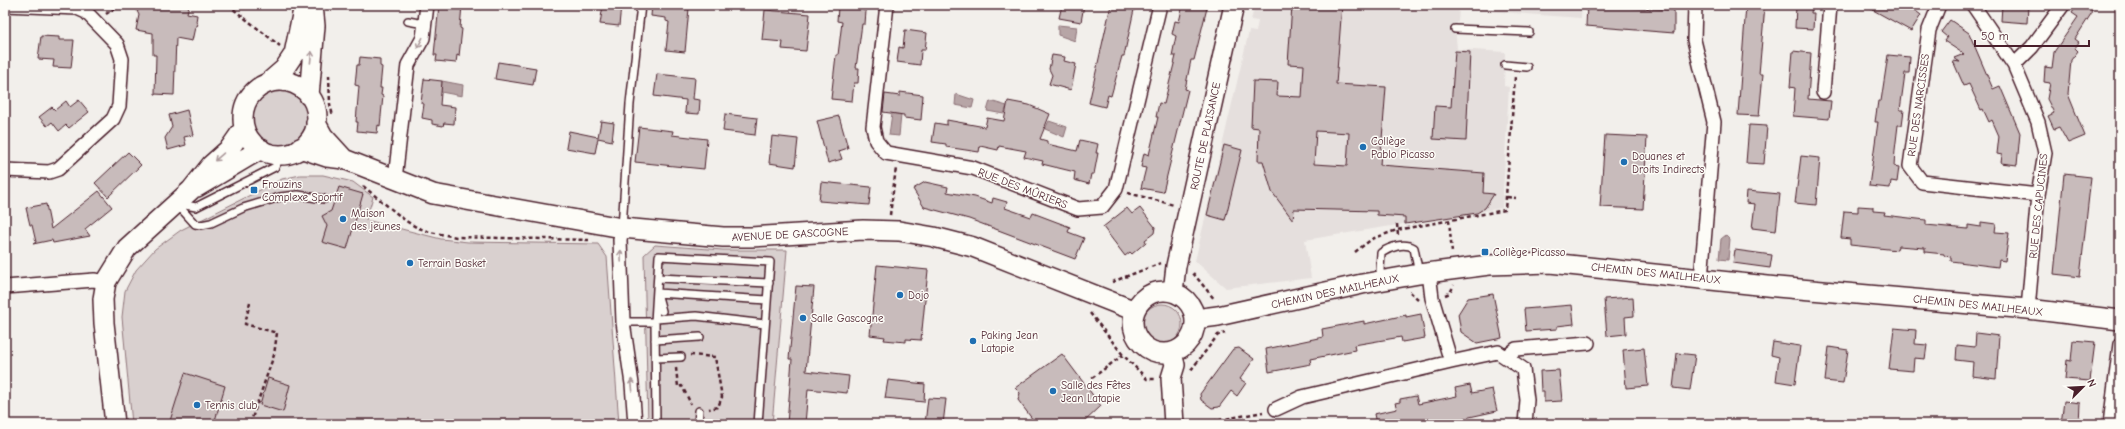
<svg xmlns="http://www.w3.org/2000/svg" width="2125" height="429" font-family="'Comic Neue',sans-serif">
	<rect width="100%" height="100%" fill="#f2efeb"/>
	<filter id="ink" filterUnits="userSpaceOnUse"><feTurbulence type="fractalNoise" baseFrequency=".025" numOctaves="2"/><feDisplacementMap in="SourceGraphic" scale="8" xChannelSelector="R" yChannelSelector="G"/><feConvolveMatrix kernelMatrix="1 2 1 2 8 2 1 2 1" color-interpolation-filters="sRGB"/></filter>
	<g filter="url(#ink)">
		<path fill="#e5dfdd" d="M1255,5H1582L1581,18L1459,9L1458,22L1455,25L1457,49L1505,52L1504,86L1509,87L1502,208L1305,240L1311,278L1226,288L1195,261L1249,31L1256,32L1258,21L1251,20Z"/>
		<path fill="#d9d0cf" stroke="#92787d" d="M251 117a28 28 0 1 1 56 0a28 28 0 1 1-56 0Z
			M300,175H323L353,182L373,197L366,220L441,239L468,242L598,244L607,257L619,424H132L122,317L125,291L136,270L155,249L181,230L282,179Z
			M655,245L723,250H787L772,424H648L644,255Z
			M1142 324a20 20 0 1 1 40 0a20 20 0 1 1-40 0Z"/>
		<path fill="#b7a5a6" stroke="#8b6f75" d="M1058,25L1077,27L1075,41L1058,35Z
			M442,81L463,85L462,96L441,92Z
			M956,94L974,100L972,108L955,105Z
			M990,101L1007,106L1004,114L987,111Z
			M892,113L901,115L899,136L889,135Z
			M1049,121L1067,127L1064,137L1045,129Z
			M1726,235L1730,239L1728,260L1719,259L1721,239Z"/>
		<path fill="#c8bbbb" stroke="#4a1f2b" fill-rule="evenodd" d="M141,5H189L187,13L197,15L196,22L198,25L195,27L192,41L176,38L174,95L155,94L156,55H153V33L136,30L139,15L137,11L140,9Z
			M439,5H462L460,28L462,29L459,56L457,55L456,63L436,61L437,55H434Z
			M603,5H621L619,26L600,24Z
			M652,5L689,8L685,52L666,50L669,22L666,21V18L651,16Z
			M844,5H864L863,10L866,11L865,24H862L856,68H859L858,83H854L852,101L831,99L836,55H838L842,22L837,21L838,7L844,8Z
			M1062,5H1084L1081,22L1059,18Z
			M1111,5H1135L1124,56H1122L1111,96L1108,95L1105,107L1089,103Z
			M1183,5L1207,8L1194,60H1191L1185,89L1188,90L1163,192L1141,188L1146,168L1141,167L1144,153L1149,155L1158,117H1156L1159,103L1164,104L1176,56H1172L1176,36L1172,34L1175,21L1179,22Z
			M1292,5H1342L1336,84L1386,87L1380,165L1484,173L1483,193L1494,194L1485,208L1477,213L1405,224V217L1377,215V211L1294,209L1293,220L1272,192L1263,161H1258L1259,128L1251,127L1253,81L1278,82L1277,96L1302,97L1304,65L1288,64ZM1316,131L1349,133L1347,166L1314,164Z
			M1587,5L1674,10V33L1586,26Z
			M1746,5H1765L1759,74H1763L1759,116L1738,115Z
			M1796,5H1812L1811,13H1814L1813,29L1795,28Z
			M1864,5H1908L1921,15L1911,31Z
			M2002,5H2028L2027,23L2001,21Z
			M2077,5H2092L2091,14L2075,39L2079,42L2075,48L2078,51L2071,60L2068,94L2085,136L2068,143L2059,127L2054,129L2048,116L2054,113L2047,99L2050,83L2044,82L2045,67L2052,68L2054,52L2078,17L2072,13Z
			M765,10L810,14L806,51L782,49L783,42L762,40Z
			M1950,20L1969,33L1993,89L2000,86L2020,133L2017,165L2001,163L2002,155L1997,154L1999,136L1992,120L1989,122L1983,109L1981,110L1969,84L1964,86L1953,61L1960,62L1954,58L1964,54L1944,41L1947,37L1941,32Z
			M905,30L927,33L925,50H921L920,65L897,62L899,47L903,48Z
			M41,36L59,37V40H74L71,68L53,67L54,60L38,59Z
			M1455,51L1470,52L1466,141L1433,139L1435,106L1451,107Z
			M1793,51L1811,53L1808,99L1831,101L1829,119L1793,116L1795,88L1790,87Z
			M1052,55L1065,57L1064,61L1076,64L1071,90L1049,84L1052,75L1049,69Z
			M1888,55L1910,57L1909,73H1905L1904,81L1900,110H1904L1902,125H1898L1895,150L1894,166L1899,167L1897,182L1891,181L1890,188L1869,186L1878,122H1875L1878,101H1881Z
			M360,57L380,59V66L382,67L380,88H382L381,95L383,96L380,126L378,125L377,133L357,131L358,122H356L359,86L355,85L357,65H359Z
			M498,62L536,68L533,85L495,79Z
			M657,74L695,78L693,99L700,100L699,114L685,113L686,100L654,96Z
			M424,79L442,81L440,105L455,107L454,124L444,123L443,126L432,124V120L422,118L424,104L421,103Z
			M900,92L923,95L921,120L904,118V115L883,112L885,94L900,96Z
			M79,100L89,112L69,128L66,125L59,131L52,122L47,126L39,117L52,107L55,110L66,101L70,107Z
			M1008,101L1029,105L1050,114L1040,139L1047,141V144L1077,151L1080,140L1098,144L1096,153H1098L1094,174H1091L1089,184L1074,180L1075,172L1042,164L1043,161L1024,157L1026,151L999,146L998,150L980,146L979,152L946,147V144L932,142L935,123L947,125V120L985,127L987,118L1004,121Z
			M187,110L193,135L184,137L186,145L168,150L165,138L172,127L169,115Z
			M725,114L757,118L755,135L723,131Z
			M839,116L848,148L839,151L842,159L828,163L817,121Z
			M601,121L614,123L612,141L598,138L595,153L566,148L569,131L598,137Z
			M1749,125L1767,126L1764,164L1746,163Z
			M639,127L673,131L672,135L707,139L704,169L635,162Z
			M1605,135L1647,137L1643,209L1600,207Z
			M772,136L798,139L795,167L769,163Z
			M1224,145L1242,150L1225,220L1207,215Z
			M128,152L141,165L108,197L95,183Z
			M1801,156L1820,158L1816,205L1795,203Z
			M2064,174L2091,177L2080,277L2054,274Z
			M821,182L871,187L869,205L819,201Z
			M925,182L948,187L947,192L975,197L992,203L993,198L1007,202L1005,208L1031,217L1033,213L1070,227L1068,232L1084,238L1075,259L969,219L924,207L913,189Z
			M339,187L363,194L347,249L322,242L327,226L322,216L331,211Z
			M99,191L112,207L85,229L90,236L53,243L52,240L33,244L36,242L32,225H30L26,208L46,204L51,229Z
			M1747,191L1780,194L1776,231L1752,228L1755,204L1746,203Z
			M1858,206L1873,207V211L1885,212L1884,215L1926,220V225L1968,229V225L1981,227V222L1996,224L1995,232L2009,233L2005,261L1999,260L1998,267L1951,261V257L1944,256V254L1925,252V248L1898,246L1897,250L1850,245V239L1841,238L1844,211L1858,212Z
			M1127,208L1132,214L1140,208L1155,227L1154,233L1145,240L1146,242L1132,254L1130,252L1125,256L1103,227Z
			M1735,250L1772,255L1770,268L1733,263Z
			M877,265L928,270L921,340L906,339V342L884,340L885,337L870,335Z
			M796,286L814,287L806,371L849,376L847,393L808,389L805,424H787L792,359H789Z
			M1493,294L1502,338L1477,343L1461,332L1458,314L1468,298Z
			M1633,297L1634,316L1625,317L1626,334L1607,336L1604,299Z
			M1572,305L1574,324L1557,326V329L1526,331L1524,309Z
			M1421,314L1425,338L1402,342L1401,337L1354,345L1355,350L1310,359L1311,364L1269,372L1266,349L1323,337L1322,329L1364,321V324L1406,315V317Z
			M1894,328L1916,330L1915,344L1927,345L1925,359L1914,358L1913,371L1889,369Z
			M1976,333L1999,336L1996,379L1972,376L1973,362L1956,360L1957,345L1975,347Z
			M2073,340L2095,342L2090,381L2065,379L2067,360L2071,361Z
			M1773,342L1800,346L1795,384L1776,381L1779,357L1771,355Z
			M1829,347L1848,350L1843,383L1825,381Z
			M1239,348L1254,359L1240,379L1246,383L1237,396L1231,391L1219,407L1212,408L1201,400L1200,394L1233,349Z
			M1644,348L1648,386L1626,388L1623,350Z
			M1677,353L1695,355L1690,390L1673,388Z
			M1062,354L1101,406L1082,424H1036L1018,400L1020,393L1015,388Z
			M1559,370L1562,401L1544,402V391H1541L1540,371Z
			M185,373L225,386L214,424H169Z
			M268,378L290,385L283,412L260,405Z
			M888,380L925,384L924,402L885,398Z
			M1470,385L1472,393L1492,389L1497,411L1442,423L1441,419L1419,424H1376L1374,414L1397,409L1395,403L1400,402V399L1416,396L1418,404L1457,396L1455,388Z
			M928,398L946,399L943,424H925Z
			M2064,401L2080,403L2079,424H2061Z"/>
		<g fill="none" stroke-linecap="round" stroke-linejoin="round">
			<g stroke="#4a1f2b" stroke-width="10">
				<path id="lane" d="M408,21L424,24
					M1455,29L1529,32
					M1505,65L1527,67
					M176,203L195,224L201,225L211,223L243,208L280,197L298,195L324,199
					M180,204L196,207L275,167L281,155
					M622,228L630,104L641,5
					M658,278L769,283
					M1382,280L1380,270L1381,253C1390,247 1404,242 1414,248L1419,274
					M662,311L657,293L767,300
					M656,319L696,316L765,324
					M623,322H655L659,256L770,262L758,424
					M655,322L656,424
					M655,340L700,337
					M656,358L681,357
					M698,424L699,411"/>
			</g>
			<g stroke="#4a1f2b" stroke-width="16">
				<path id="street" d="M5,5L77,8L86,12L117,44L122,59L119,106L113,119L58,169L49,172L5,170
					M887,5L873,127L876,141L886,153L973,168L1078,209L1102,207L1116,189L1160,5
					M1695,5L1694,40L1714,122L1701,279
					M1939,5L1929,30L1910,166L1922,182L2038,195
					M1973,5L2014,65
					M1823,92L1830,5
					M395,179L408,65L423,38L427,5
					M622,228L620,240L623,322L632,384L635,424
					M1429,273L1432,298L1451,362L1498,352L1523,369L1527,400L1525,424
					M5,287L94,280L106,282
					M2028,309L2038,195L2045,153L2038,122L2014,65L2032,47L2063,5
					M1506,357L1516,349L1588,343
					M1276,409L1302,397L1451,362
					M2110,424L2120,344"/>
			</g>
			<g stroke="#4a1f2b" stroke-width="22">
				<path id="secondary" d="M243 118a37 37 0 1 1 74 0a37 37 0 1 1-74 0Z
					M269,82L284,69L294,54L304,5
					M309,96L315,26L313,5
					M316,123L323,136L344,159
					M300,148L327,157L344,159L433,194L622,228L723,237H751L863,230L899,231L934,237L973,247L1135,311
					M197,187L261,149
					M1133 322a31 31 0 1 1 62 0a31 31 0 1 1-62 0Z
					M1173,292L1176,266L1234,5
					M1195,319L1218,316L1362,284L1419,274L1489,265L1550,263L1777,287L2028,309L2120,320
					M1172,353L1175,365L1171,378L1174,424
					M115,424L104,323L103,299L106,282L127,248L191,190L211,165L230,148L244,128"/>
			</g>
			<path stroke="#4a1f2b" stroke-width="2.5" stroke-dasharray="4 3" stroke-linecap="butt" d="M228,5L280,46
				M106,14L119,5
				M329,75L330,104L333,116
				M363,186L406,221L416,227L430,232L456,237L589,240
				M1128,193L1174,205
				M1507,197L1516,198
				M890,215L896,168
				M1449,220L1452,253
				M1397,224L1398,236
				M1355,252L1372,239L1397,230L1505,210L1515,77
				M1193,273L1215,300
				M1112,282L1161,263
				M1410,292L1418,299
				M1445,295L1450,293L1454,285
				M250,302L245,324L277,333L274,355L250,424
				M1090,313L1123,355L1147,379H1155
				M690,355L715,357L722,397L718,407L709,409
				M676,368L678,387L682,386L691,404
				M1191,370L1218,335L1225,333
				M1092,378L1123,355
				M1199,424L1263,412"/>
			<use href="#lane" stroke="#fdfcf7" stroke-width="7"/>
			<use href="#street" stroke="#fdfcf7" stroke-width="13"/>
			<use href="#secondary" stroke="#fdfcf7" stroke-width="19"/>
		</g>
		<defs><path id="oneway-shaft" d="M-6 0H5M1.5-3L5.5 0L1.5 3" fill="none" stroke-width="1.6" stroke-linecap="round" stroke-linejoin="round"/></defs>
		<g stroke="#ac999b">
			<use href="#oneway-shaft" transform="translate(420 43) rotate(117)"/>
			<use href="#oneway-shaft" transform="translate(311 57) rotate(-84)"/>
			<use href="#oneway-shaft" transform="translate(219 157) rotate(139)"/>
			<use href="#oneway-shaft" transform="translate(621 256) rotate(-92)"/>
			<use href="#oneway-shaft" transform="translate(632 385) rotate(-96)"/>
		</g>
	</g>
	<g fill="#1f6fb2" stroke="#fdfcf7" stroke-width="1.5">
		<circle cx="1363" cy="147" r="4"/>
		<circle cx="1624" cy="162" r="4"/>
		<rect x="250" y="186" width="8" height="8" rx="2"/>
		<circle cx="343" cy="219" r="4"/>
		<rect x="1481" y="248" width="8" height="8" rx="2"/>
		<circle cx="410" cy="263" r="4"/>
		<circle cx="900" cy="295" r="4"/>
		<circle cx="803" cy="318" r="4"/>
		<circle cx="973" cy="341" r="4"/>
		<circle cx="1053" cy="391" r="4"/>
		<circle cx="197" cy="405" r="4"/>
	</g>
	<g text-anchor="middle" stroke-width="3" stroke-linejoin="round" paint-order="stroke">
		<g font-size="11" fill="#4a1f2b" stroke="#fdfcf7">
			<text transform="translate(1918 105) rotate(-82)" y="4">RUE DES NARCISSES</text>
			<text transform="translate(1205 136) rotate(-78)" y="4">ROUTE DE PLAISANCE</text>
			<text transform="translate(1023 188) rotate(21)" y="4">RUE DES MÛRIERS</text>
			<text transform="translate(2038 206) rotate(-84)" y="4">RUE DES CAPUCINES</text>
			<text transform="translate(790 234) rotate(-3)" y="4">AVENUE DE GASCOGNE</text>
			<text transform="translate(1656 273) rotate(6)" y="4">CHEMIN DES MAILHEAUX</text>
			<text transform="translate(1335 291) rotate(-12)" y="4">CHEMIN DES MAILHEAUX</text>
			<text transform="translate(1978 305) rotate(6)" y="4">CHEMIN DES MAILHEAUX</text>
		</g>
		<g font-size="11" fill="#4a1f2b" stroke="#fdfcf7" text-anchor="start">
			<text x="1371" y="145">Collège<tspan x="1371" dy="13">Pablo Picasso</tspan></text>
			<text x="1632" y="160">Douanes et<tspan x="1632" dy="13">Droits Indirects</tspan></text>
			<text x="262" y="188">Frouzins<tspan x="262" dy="13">Complexe Sportif</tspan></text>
			<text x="351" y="217">Maison<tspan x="351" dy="13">des jeunes</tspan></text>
			<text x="1493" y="256">Collège Picasso</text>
			<text x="418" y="267">Terrain Basket</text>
			<text x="908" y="299">Dojo</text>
			<text x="811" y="322">Salle Gascogne</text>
			<text x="981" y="339">Paking Jean<tspan x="981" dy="13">Latapie</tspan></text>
			<text x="1061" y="389">Salle des Fêtes<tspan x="1061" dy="13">Jean Latapie</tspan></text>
			<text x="205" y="409">Tennis club</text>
		</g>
	</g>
	<rect width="2125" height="429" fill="none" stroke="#fdfcf7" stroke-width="20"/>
	<rect x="10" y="10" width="2105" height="409" fill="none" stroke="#4a1f2b" stroke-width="1.5" filter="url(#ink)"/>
	<g transform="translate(2083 387) rotate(66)" stroke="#fdfcf7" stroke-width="3" paint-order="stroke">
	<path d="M0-3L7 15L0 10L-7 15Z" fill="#4a1f2b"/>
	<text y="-6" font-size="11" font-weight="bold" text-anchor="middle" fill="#4a1f2b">N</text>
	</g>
	<path d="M1975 40v6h114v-6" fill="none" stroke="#4a1f2b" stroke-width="2"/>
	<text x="1981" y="40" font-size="12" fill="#4a1f2b" stroke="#fdfcf7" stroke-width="3" paint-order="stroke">50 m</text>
</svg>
